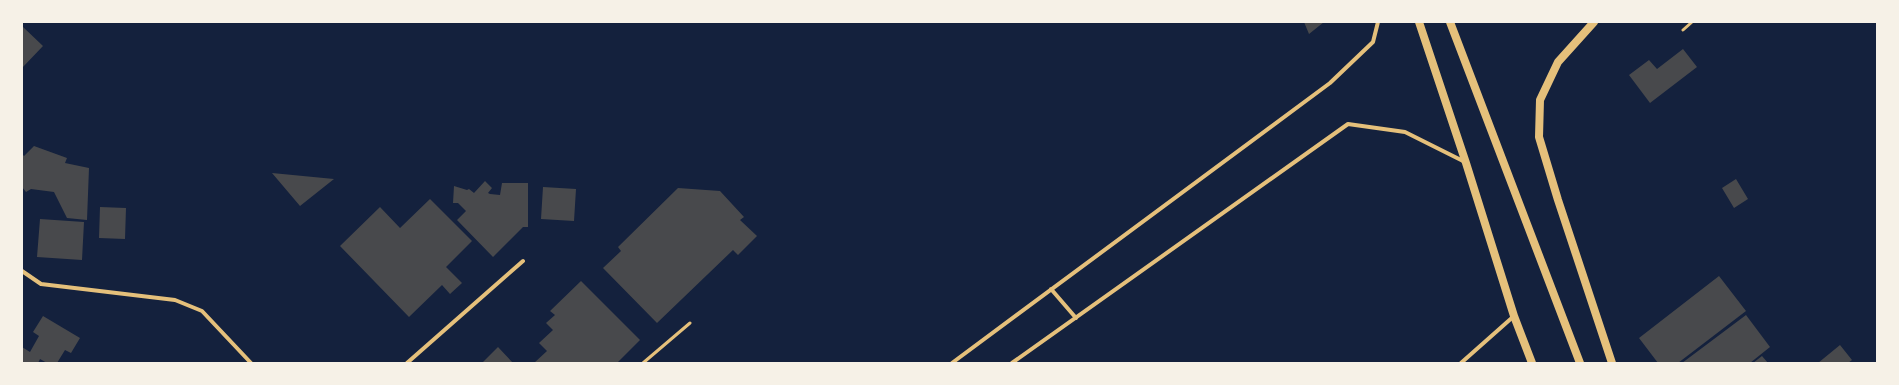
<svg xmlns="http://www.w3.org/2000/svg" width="1899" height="385" font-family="'DejaVu Sans',sans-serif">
	<rect width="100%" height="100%" fill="#14213d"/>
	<path fill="#48494c" d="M1304,22H1324L1309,34Z
		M22,26L43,46L22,68Z
		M1683,49L1697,67L1650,103L1629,75L1649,60L1657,69Z
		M34,146L67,158L65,163L89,168L87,220L67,218L54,192L31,189L26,192L22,187V154L24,156Z
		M272,173L334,179L300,206Z
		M1736,179L1748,199L1734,208L1722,188Z
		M485,181L492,188L488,193L490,194L500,195L502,183H528V227H523L493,257L457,220L466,211L458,203H453L454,186L467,190L469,189L474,193Z
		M543,187L576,189L574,221L541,219Z
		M678,188L720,191L744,217L740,220L757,236L738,255L733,250L657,323L603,268L621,251L618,247Z
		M430,199L472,241L446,267L462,283L450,294L442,285L409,317L340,246L380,207L400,228Z
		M100,207L126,208L125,239L99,238Z
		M40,219L84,222L82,260L37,257Z
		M1719,276L1746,311L1678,363H1658L1639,338Z
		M581,281L640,340L617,363H534L547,351L539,343L553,330L546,323L555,315L550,311Z
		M1746,315L1770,347L1750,363H1682Z
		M43,316L80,338L71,353L65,350L57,363H47L40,359L38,363H22V347L30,352L39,336L33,332Z
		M1840,345L1852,360L1848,363H1818Z
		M498,347L513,363H482Z
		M1762,356L1768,363H1753Z"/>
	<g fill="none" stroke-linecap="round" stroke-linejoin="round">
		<path stroke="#e5c07b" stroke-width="3" d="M1683,30L1692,22
			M643,363L690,323"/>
		<path stroke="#e5c07b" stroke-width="4" d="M22,271L41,284L175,300L202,311L251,363
			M1051,289L1076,318
			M407,363L523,261
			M952,363L1330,83L1373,42L1378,22
			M1012,363L1348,124L1405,132L1465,162
			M1461,363L1514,316"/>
		<path stroke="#e5c07b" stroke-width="8" d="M1419,22L1466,163L1514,316L1532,363
			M1450,22L1580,363
			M1594,22L1558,62L1540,100L1539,137L1558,200L1612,363"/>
	</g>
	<rect width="1899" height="385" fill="none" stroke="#f6f1e7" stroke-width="46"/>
</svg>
